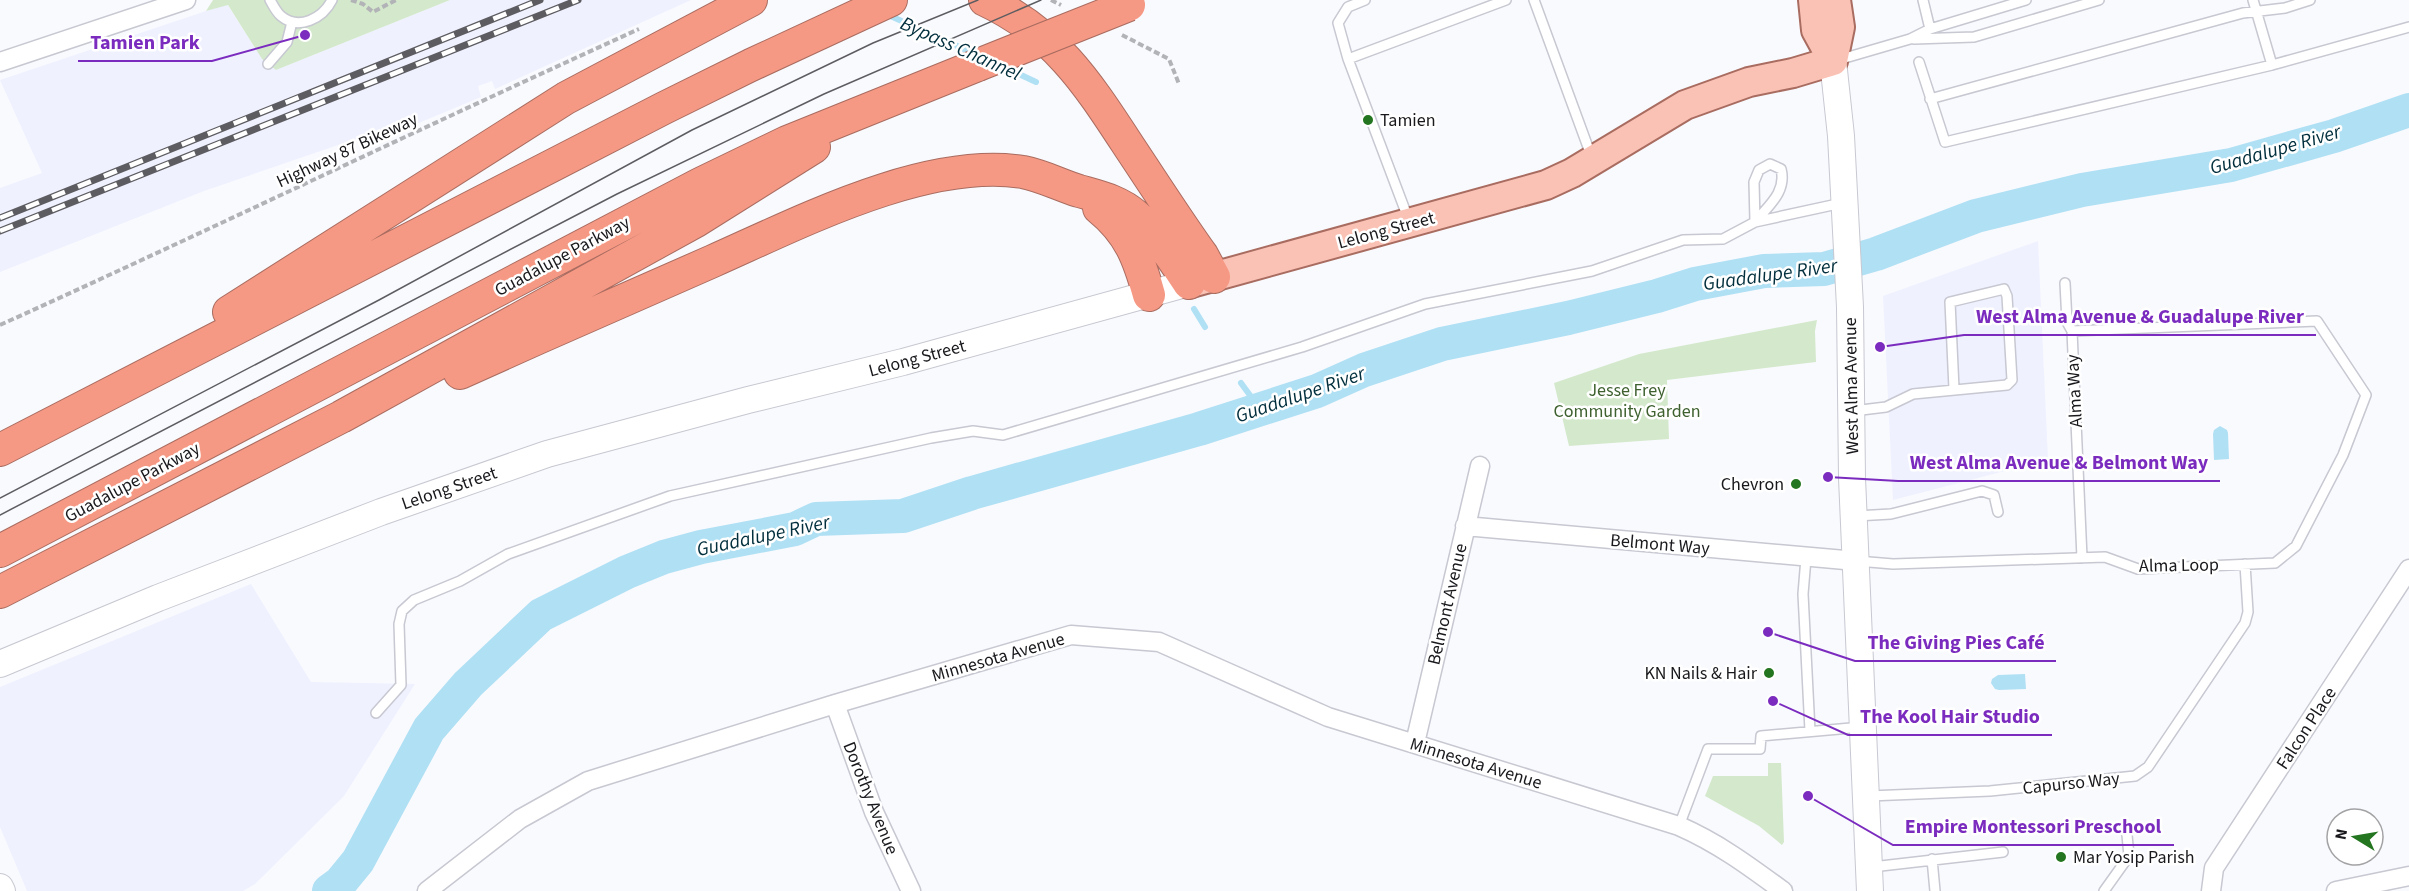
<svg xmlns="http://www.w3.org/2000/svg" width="2409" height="891" font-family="'Source Sans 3',sans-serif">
	<rect width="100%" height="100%" fill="#f9fafe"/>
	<path fill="#eff1ff" d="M450,0H691L495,89L492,81L478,86L481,97L402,130L397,121L382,130L204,191L0,272V188L42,173L0,80L227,4L262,59L276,70Z
		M2038,241L2048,460L1893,500L1883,296Z
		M251,584L311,682L415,684L344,796L255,884L243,891H27L0,827V687Z"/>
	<path fill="#d4e9cc" d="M213,0H450L276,70L262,59L228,5L206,11Z
		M1817,320L1815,331L1816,362L1667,380L1669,439L1569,446L1554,383L1639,354Z
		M1768,763H1781L1784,842L1782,845L1759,826L1705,796L1713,776H1768Z"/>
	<path fill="#b0e0f4" d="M2220,426L2227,430L2228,433L2229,459L2214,460L2213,434L2214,430Z
		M2025,674L2026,689L1999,690L1995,689L1991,683L1992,679L1998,675Z"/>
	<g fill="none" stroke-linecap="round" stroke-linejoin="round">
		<path stroke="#b0e0f4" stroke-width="6" d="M886,14L975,54
			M1004,67L1036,82
			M1194,309L1205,327
			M1241,383L1260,409"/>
		<path stroke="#b0e0f4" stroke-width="34" d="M329,891L340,883L358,861L429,729L468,684L541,615L627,572L664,557L701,547L795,529L816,519L903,516L972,493L1199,429L1317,391L1364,370L1442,344L1568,318L1657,296L1695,284L1764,271L1824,269L1876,254L1976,216L2082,190L2231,165L2334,136L2409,110"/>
		<g stroke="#c7c8d1" stroke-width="12">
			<path id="lane" d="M270,0C273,5 276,12 281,16C299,31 323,18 332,0
				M1365,0L1348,7L1338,23L1348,59L1408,218
				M1534,0L1592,158
				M1923,0L1930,29
				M2253,0L2272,65
				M1914,39L1974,37L2099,0
				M1348,59L1506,0
				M1838,60L1910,39L1930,29L2026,0
				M1919,62L1945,142L2272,65L2409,27
				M268,64L287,42L292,22
				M1930,99L2243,13L2285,8L2310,0
				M1770,164L1781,169C1787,192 1768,206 1755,222L1754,182L1759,170Z
				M2065,283L2067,322L2072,331L2082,558
				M1853,411L1886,407L1913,394L2007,385L2012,380L2007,296L2004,289L1950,302L1954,389
				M1856,516L1891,514L1982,491L1994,495L1998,512
				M1806,558L1803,594L1810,731
				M1857,561L1893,564L2105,557L2138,569L2275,563L2296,546L2343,455L2366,395L2317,321L2072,331
				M376,713L401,685L399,624L402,611L414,600L460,581L508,554L670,496L931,438L973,431L1003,435L1302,347L1425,304L1592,271L1683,240L1723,239L1755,222L1842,203
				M1869,796L1990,791L2135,776L2148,767L2245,623L2248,612L2245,564
				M1679,826L1708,749H1760L1761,736L1862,727
				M1932,859L1935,891
				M1872,867L2003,852
				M2104,891L2129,856L2127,835"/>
		</g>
		<g stroke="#c7c8d1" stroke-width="21">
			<path id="street" d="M0,62L186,0
				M1465,526L1856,561
				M835,704L874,812L911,891
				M1415,743L1480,466
				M427,891L520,819L588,781L835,704L1071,635L1159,642L1328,717L1679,826C1718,843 1749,866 1783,891
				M2211,891L2214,868L2409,569
				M2336,891L2409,876"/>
		</g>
		<g stroke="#c7c8d1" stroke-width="28">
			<path id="secondary" d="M1833,61L1841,136L1850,307L1852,478L1870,891
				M0,664L158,598L381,512L547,454L748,400L903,362L1189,283
				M0,887L2,891"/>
		</g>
		<g stroke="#a96c60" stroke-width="32">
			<path id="primary" d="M1813,0L1816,30L1833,61
				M1833,61L1840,27L1836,0
				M1191,283L1546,185L1572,173L1685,105L1749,82L1793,73L1833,61"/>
		</g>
		<g stroke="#a96c60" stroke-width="34">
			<path id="highway" d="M985,0C1057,34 1088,84 1130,148C1154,184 1177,220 1202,255L1214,277
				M1099,208C1130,233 1139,259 1149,295
				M229,312L566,98L751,0
				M460,373C544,335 628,298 713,261C801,222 926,157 1023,172C1043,176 1060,185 1079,191C1100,197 1119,201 1136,216C1158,235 1173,259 1189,283
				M0,450L664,108L751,65L891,0
				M0,551L700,184L787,142L978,65
				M0,592L341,417L696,221L814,147"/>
		</g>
		<path stroke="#b2b3b7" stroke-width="4" stroke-dasharray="6 3" stroke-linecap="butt" d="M351,0L363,4L373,12L396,0
			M1051,0L1061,5
			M1122,35L1169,59L1179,84
			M0,325C214,228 425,126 639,29"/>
		<use href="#lane" stroke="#fff" stroke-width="9"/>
		<use href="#street" stroke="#fff" stroke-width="18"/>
		<use href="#secondary" stroke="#fff" stroke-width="26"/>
		<use href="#primary" stroke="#fac2b5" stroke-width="28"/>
		<use href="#highway" stroke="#f69984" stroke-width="32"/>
		<path stroke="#5d5d61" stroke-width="1.5" d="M0,498L379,300L692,130L873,43L978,0
			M0,515L617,194L824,94L1041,0"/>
		<g stroke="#5d5d61" stroke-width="7">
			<path id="rail" d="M0,218L540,0
				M0,231L578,0"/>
		</g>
		<use href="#rail" stroke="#fff" stroke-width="4.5" stroke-dasharray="14" stroke-linecap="butt"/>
		<g stroke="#a96c60" stroke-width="34" stroke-linecap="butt">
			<path id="highway-bridge" d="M978,65L1129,5"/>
		</g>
		<use href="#highway-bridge" stroke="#f69984" stroke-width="32"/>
	</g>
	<g fill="#23751f" stroke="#fff" stroke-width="2">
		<circle cx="1368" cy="120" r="6"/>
		<circle cx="1796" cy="484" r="6"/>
		<circle cx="1769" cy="673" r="6"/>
		<circle cx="2061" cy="857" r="6"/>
	</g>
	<g text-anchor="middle" stroke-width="5" stroke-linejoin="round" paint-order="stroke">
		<g font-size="18" fill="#19191d" stroke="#fff" text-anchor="start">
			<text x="1380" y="126">Tamien</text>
			<text x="1784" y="490" text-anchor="end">Chevron</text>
			<text x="1757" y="679" text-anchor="end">KN Nails &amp; Hair</text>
			<text x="2073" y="863">Mar Yosip Parish</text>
		</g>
		<g font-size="18" fill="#19191d" stroke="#fff">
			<text transform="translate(347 150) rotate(-25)" y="6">Highway 87 Bikeway</text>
			<text transform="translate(1386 230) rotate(-15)" y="6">Lelong Street</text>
			<text transform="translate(562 256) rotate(-28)" y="6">Guadalupe Parkway</text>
			<text transform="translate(917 358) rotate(-15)" y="6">Lelong Street</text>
			<text transform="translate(1851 386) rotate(-91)" y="6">West Alma Avenue</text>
			<text transform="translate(2074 391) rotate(-93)" y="6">Alma Way</text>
			<text transform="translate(132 482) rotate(-28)" y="6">Guadalupe Parkway</text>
			<text transform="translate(449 488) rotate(-19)" y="6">Lelong Street</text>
			<text transform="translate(1660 544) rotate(5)" y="6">Belmont Way</text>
			<text transform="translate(2179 565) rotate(-1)" y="6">Alma Loop</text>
			<text transform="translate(1447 604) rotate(-77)" y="6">Belmont Avenue</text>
			<text transform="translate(998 657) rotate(-16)" y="6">Minnesota Avenue</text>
			<text transform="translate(2306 728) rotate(-57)" y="6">Falcon Place</text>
			<text transform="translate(1476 763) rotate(17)" y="6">Minnesota Avenue</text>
			<text transform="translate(2071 783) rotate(-6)" y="6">Capurso Way</text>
			<text transform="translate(871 798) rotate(68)" y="6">Dorothy Avenue</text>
		</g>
		<g font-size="18" fill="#3e612f" stroke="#fff">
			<text x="1627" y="396">Jesse Frey<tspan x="1627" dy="21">Community Garden</tspan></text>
		</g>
		<g font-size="20" font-style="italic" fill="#012e3c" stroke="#fff">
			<text transform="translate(961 48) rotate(24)" y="7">Bypass Channel</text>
			<text transform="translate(2275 149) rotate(-16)" y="7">Guadalupe River</text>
			<text transform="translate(1770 274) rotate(-8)" y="7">Guadalupe River</text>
			<text transform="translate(1300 394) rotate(-19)" y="7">Guadalupe River</text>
			<text transform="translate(763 535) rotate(-12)" y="7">Guadalupe River</text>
		</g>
	</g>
	<path fill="none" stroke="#7b2cbf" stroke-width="2" d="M305 35L212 61H78M1880 347L1964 335H2316M1828 477L1898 481H2220M1768 632L1855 661H2056M1773 701L1848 735H2052M1808 796L1893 845H2174"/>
	<g fill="#7b2cbf" stroke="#fff" stroke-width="2">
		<circle cx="305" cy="35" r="6"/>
		<circle cx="1880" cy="347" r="6"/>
		<circle cx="1828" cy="477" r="6"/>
		<circle cx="1768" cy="632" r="6"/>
		<circle cx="1773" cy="701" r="6"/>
		<circle cx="1808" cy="796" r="6"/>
	</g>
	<g font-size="20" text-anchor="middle" font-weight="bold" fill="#7b2cbf" stroke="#fff" stroke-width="5" stroke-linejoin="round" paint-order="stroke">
		<text x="145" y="49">Tamien Park</text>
		<text x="2140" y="323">West Alma Avenue &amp; Guadalupe River</text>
		<text x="2059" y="469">West Alma Avenue &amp; Belmont Way</text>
		<text x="1956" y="649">The Giving Pies Café</text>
		<text x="1950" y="723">The Kool Hair Studio</text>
		<text x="2033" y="833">Empire Montessori Preschool</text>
	</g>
	<g transform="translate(2355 837) rotate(281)"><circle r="28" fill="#ffffff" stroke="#a3a3a5" stroke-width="1.5"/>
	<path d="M0-4.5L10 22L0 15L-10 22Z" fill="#23751f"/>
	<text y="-9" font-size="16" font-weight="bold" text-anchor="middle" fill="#19191d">N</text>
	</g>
</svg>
